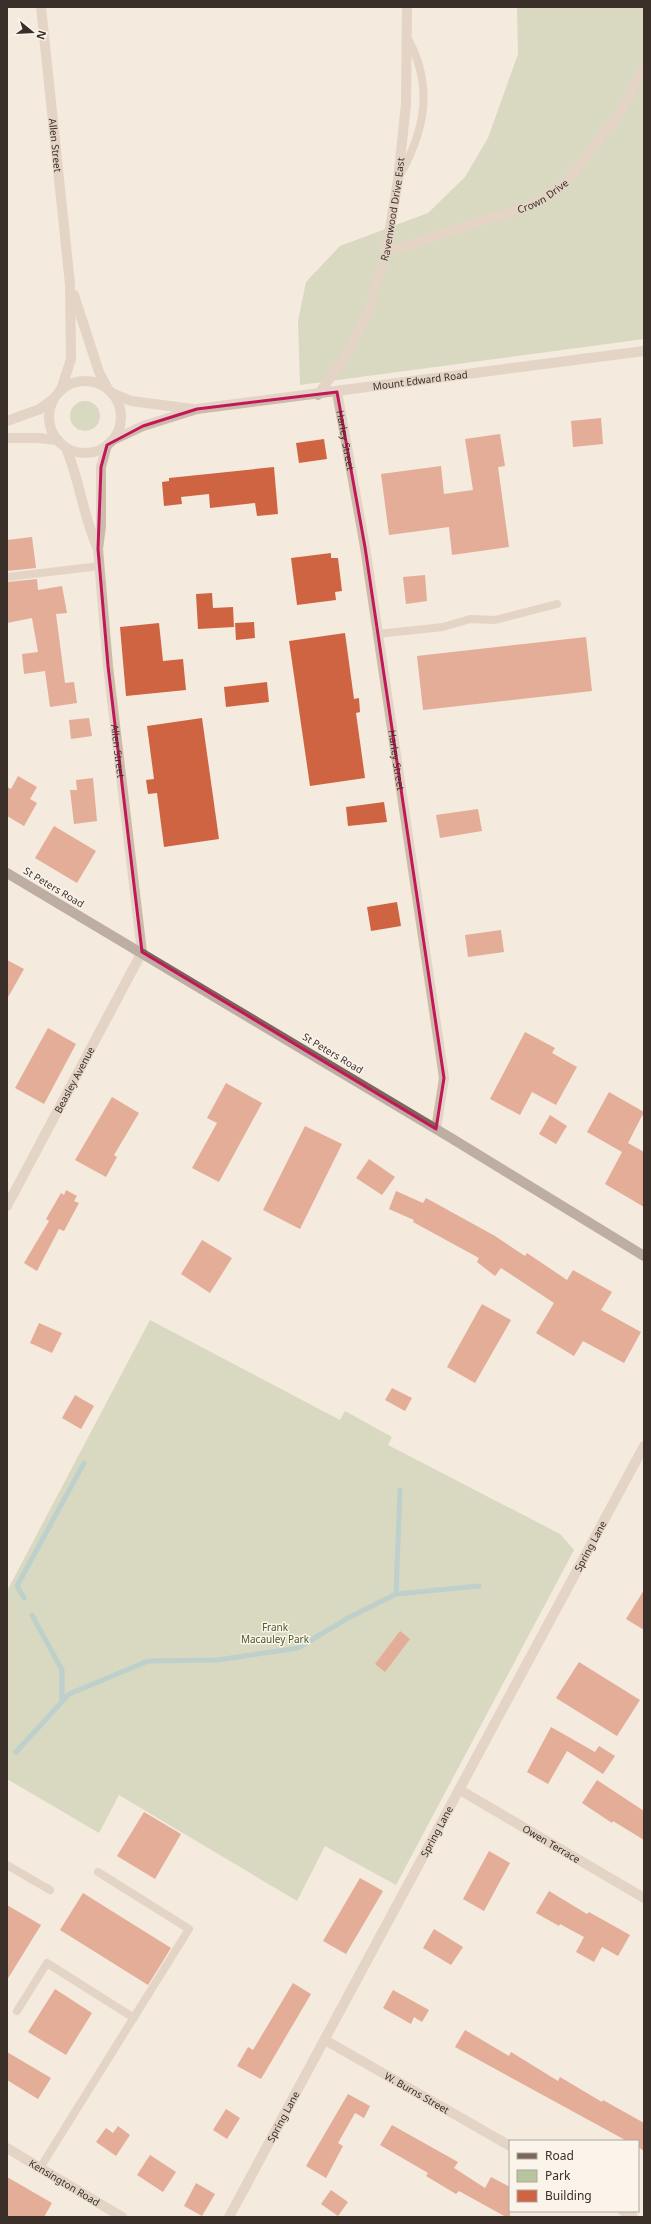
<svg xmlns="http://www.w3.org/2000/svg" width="651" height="2224" font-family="'Noto Sans',sans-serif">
	<rect width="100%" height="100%" fill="#f4eade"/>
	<path fill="#b7c59c" d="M517,7H644V339L300,385L298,321L306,282L340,246L428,213L465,177L488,138L518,54Z
		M70 416a15 15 0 1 1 30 0a15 15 0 1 1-30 0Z
		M150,1320L340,1420L345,1411L392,1437L388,1445L560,1534L574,1550L396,1885L325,1846L297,1901L119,1795L99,1833L7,1779V1591Z"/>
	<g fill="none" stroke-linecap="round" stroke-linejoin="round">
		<path stroke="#7ab2b4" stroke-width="5" d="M396,1594L479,1586
			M24,1598L17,1586L84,1463
			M32,1615L62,1670V1701
			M16,1752L69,1694L148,1661L217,1660L298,1648L348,1618L396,1594L400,1490"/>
	</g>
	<path fill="#cf6442" d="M601,418L603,444L573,447L571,421Z
		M500,434L505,466L498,467L509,547L452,555L449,527L389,535L381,474L441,466L444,494L473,490L465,439Z
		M324,439L327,459L299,463L296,443Z
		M274,467L278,514L257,516L255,503L210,508L209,494L181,497L182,504L164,506L162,482L169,481V478Z
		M32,537L36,568L7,571V540Z
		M331,553V558H338L342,591L335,592L336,600L297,605L291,558Z
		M425,575L427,601L406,604L403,577Z
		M37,579L38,590L62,586L67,613L56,614L65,683L74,682L77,703L50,707L45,671L24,674L22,654L38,652L32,618L7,623V582Z
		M212,593L213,608L233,607L234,627L198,629L196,594Z
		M254,622L255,638L236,640L235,623Z
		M159,623L163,661L183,659L186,690L126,696L120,627Z
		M345,633L354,699L359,698L360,712L356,713L365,778L310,786L289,641Z
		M586,637L592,691L423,710L417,656Z
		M267,682L269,702L226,707L224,687Z
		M89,718L92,736L71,739L69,720Z
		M202,718L219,839L164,847L157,793L148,794L146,780L154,779L147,726Z
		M18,776L37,787L30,799L37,803L24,826L7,816V787L11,789Z
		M93,778L97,821L74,824L70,790H77L76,780Z
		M384,802L387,822L348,826L346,807Z
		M478,809L482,831L440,838L436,815Z
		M54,826L96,851L77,883L35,858Z
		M397,902L401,926L371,931L367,907Z
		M501,930L504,952L468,957L465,935Z
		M7,960L24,969L7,999Z
		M48,1028L76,1044L44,1104L15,1088Z
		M525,1032L555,1048L552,1053L577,1067L556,1105L532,1092L520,1115L490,1099Z
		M226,1083L262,1103L219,1182L192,1168L217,1123L207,1118Z
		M609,1092L644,1112L628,1143L644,1152V1207L605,1184L622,1152L587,1132Z
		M112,1097L139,1113L114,1155L117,1157L106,1177L75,1160Z
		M550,1115L567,1126L556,1144L539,1134Z
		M305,1126L342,1144L300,1229L263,1210Z
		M369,1159L395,1177L382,1195L356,1178Z
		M66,1190L77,1196L74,1201L79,1203L64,1231L59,1229L37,1271L24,1263L49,1221L46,1219L61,1193L64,1195Z
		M396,1191L423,1203L426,1198L495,1236L525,1256L527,1253L567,1280L573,1270L612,1292L601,1310L641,1332L624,1363L583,1341L574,1356L536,1333L554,1303L501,1268L495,1276L477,1262L479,1258L413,1222L414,1220L389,1209Z
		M202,1240L232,1258L210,1293L181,1274Z
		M482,1304L511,1320L475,1383L447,1367Z
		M39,1323L62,1333L52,1353L30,1343Z
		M392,1388L412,1398L405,1411L385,1400Z
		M75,1395L94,1406L81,1429L62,1418Z
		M644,1590V1630L626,1619Z
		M400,1631L410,1639L385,1672L375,1664Z
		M579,1662L640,1700L617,1736L556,1698Z
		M551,1727L595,1752L599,1746L615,1756L603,1774L567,1751L548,1784L527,1772Z
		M597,1780L644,1811V1840L613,1821L612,1823L582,1803Z
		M144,1812L181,1834L155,1879L117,1856Z
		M489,1851L510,1863L484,1911L463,1899Z
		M360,1878L383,1891L346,1954L323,1941Z
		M549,1891L587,1914L589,1912L630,1935L618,1956L602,1947L594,1962L576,1952L584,1937L560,1924L559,1926L536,1913Z
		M83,1893L171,1948L148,1985L60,1930Z
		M7,1905L41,1925L7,1980Z
		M434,1929L463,1947L451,1965L423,1948Z
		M293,1983L311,1994L261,2079L237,2066L248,2047L253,2050Z
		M55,1989L92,2013L66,2055L28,2032Z
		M393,1990L429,2010L422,2022L414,2017L411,2024L383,2008Z
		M465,2030L509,2056L511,2052L558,2081L560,2077L602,2102L603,2100L644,2123V2151L638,2147V2141H627L455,2047Z
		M7,2052L51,2078L38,2099L7,2080Z
		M348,2094L370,2106L364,2118L355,2113L338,2143L343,2146L326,2178L306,2166Z
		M226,2109L240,2118L227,2139L213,2130Z
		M392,2125L458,2162L454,2168L485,2188L491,2177L510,2187V2217H506L459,2191L456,2194L426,2176L428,2173L380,2145Z
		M118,2126L130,2135L116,2156L96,2142L106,2128L113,2133Z
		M150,2155L176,2172L163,2192L137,2175Z
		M7,2177L52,2203L44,2217H7Z
		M196,2183L215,2194L202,2216L184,2206Z
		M331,2190L348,2202L338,2216L321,2204Z"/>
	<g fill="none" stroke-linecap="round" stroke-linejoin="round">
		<path stroke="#cebaa8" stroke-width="8" d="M400,175C426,128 434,85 406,35
			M7,577L100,566
			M377,634L443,627L470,619L495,620L557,604
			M7,1865L50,1890
			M17,2011L47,1963L134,2018
			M40,2168L189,1929L98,1872"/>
		<g stroke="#cebaa8" stroke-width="10">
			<path id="s1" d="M386,252L529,206L543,199L567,181L622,110L644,67"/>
			<path id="s2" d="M337,392L365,547L444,1078L436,1129"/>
			<path id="s3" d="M318,395L348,352L368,311L386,252L398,180L406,104L407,7"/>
			<path id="s4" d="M7,1206L142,952"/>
			<path id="s5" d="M460,1790L644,1898"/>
			<path id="s6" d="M325,2040L510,2146"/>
			<path d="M623,2211L633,2217"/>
			<path id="s7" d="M229,2217L644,1446"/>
		</g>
		<g stroke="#cebaa8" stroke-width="10">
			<path id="s8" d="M41,7L70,284L71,359L61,390"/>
			<path d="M74,295L99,372L108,389"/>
			<circle cx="85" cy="417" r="36"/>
			<path d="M112,393L131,401L193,409"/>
			<path d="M7,421L40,409L53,399"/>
			<path d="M7,438H39L58,440"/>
			<path id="s9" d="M111,441L143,426L197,409L644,351"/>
			<path id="s10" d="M107,445L101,467V526L98,549L108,666L142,952"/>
			<path d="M66,448C80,481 83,517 98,549"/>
			<path id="s11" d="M7,2148L122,2217"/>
		</g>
		<path stroke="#7d6559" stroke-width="10" d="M7,873L451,1138L644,1256"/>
	</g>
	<path d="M0 0H651V2224H0ZM337,392L365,547L444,1078L436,1129L142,952L108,666L98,549L101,467L107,445L143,426L197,409Z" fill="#f4eade" fill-opacity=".55" fill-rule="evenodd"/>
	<path fill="none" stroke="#c2185b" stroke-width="3" stroke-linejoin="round" d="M337,392L365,547L444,1078L436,1129L142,952L108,666L98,549L101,467L107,445L143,426L197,409Z"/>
	<g text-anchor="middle" stroke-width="3" stroke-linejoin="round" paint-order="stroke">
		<g font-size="10" fill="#3a2f29" stroke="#fbf4eb">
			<text dy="4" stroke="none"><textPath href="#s8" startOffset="139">Allen Street</textPath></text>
			<text dy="4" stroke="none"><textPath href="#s1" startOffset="167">Crown Drive</textPath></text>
			<text dy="4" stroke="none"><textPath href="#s3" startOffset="203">Ravenwood Drive East</textPath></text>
			<text dy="4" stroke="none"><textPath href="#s9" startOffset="317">Mount Edward Road</textPath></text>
			<text dy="4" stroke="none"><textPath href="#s2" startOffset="49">Harley Street</textPath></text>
			<text dy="4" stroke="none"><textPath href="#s10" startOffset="308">Allen Street</textPath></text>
			<text dy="4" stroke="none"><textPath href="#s2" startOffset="373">Harley Street</textPath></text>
			<text transform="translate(54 887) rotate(31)" y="4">St Peters Road</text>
			<text transform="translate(333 1053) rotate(31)" y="4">St Peters Road</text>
			<text dy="4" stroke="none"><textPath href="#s4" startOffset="143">Beasley Avenue</textPath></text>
			<text dy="4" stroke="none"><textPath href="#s7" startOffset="762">Spring Lane</textPath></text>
			<text dy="4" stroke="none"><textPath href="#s7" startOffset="438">Spring Lane</textPath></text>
			<text dy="4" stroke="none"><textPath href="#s5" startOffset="106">Owen Terrace</textPath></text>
			<text dy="4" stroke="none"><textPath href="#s6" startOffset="106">W. Burns Street</textPath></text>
			<text dy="4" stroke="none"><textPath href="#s7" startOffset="114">Spring Lane</textPath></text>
			<text dy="4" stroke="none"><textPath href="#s11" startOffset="67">Kensington Road</textPath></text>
		</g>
		<g font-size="10" fill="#495b2b" stroke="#fbf4eb">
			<text x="275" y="1631">Frank<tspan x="275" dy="12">Macauley Park</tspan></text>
		</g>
	</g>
	<rect width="651" height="2224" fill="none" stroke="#3a2f29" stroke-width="16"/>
	<rect x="509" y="2140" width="130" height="72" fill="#fbf4eb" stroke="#aea59d"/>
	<rect x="517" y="2153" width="20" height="6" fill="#7d6559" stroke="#aea59d"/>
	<text x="545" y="2160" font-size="12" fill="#3a2f29">Road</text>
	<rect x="517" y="2170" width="20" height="12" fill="#b7c59c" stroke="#aea59d"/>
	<text x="545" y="2180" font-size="12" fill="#3a2f29">Park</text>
	<rect x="517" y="2190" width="20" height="12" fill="#cf6442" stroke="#aea59d"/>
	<text x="545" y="2200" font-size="12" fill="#3a2f29">Building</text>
	<g transform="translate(32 32) rotate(108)" stroke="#fbf4eb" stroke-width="3" paint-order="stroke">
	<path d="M0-3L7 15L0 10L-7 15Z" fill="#3a2f29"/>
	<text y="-6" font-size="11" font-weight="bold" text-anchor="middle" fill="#3a2f29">N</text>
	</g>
</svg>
